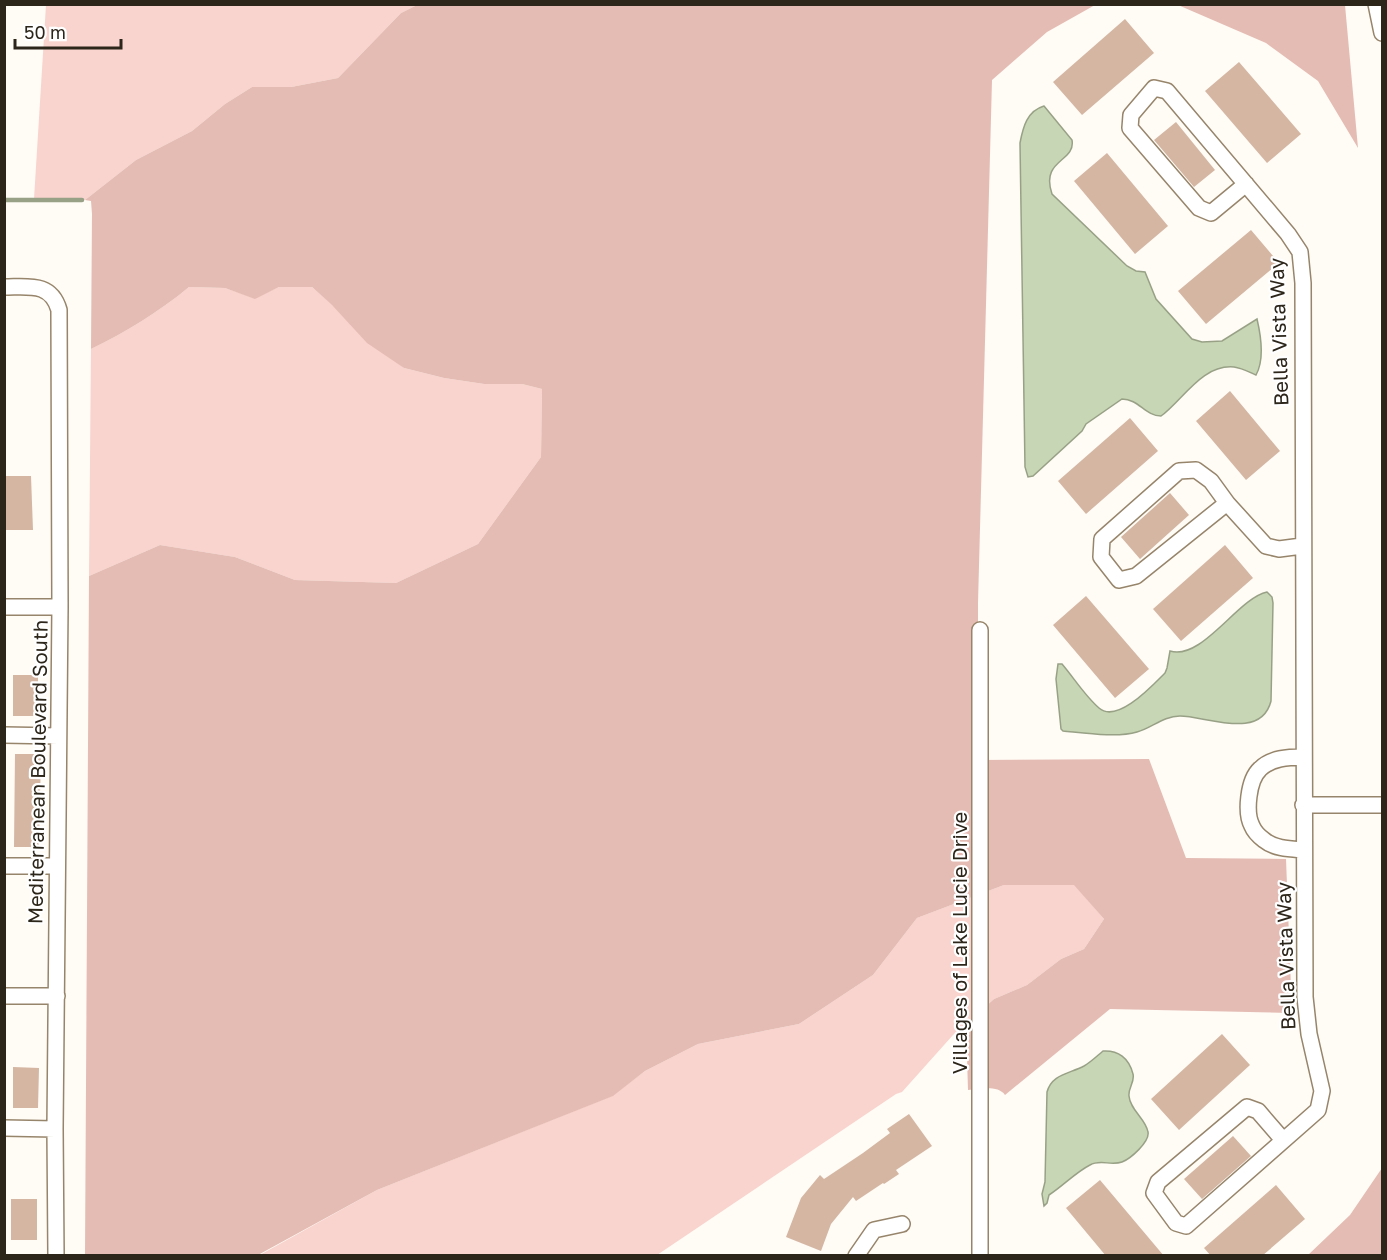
<svg xmlns="http://www.w3.org/2000/svg" width="1387" height="1260" font-family="'Golos Text',sans-serif">
	<rect width="100%" height="100%" fill="#fffbf5"/>
	<path fill="#f9d3cd" d="M46,5H417L401,13L338,78L291,87H252L225,104L192,131L136,160L85,200L34,199Z
		M189,287L225,288L255,298L279,287H312L404,368L444,378L484,384H522L542,389L541,457L478,544L396,583L295,580L235,557L160,545L89,576L91,349C126,332 159,312 189,287Z
		M1004,885H1075L1104,919L1084,949L1061,959L1027,985L994,999L953,1035L902,1092L896,1094L657,1255L258,1256L377,1190L612,1096L645,1071L698,1044L799,1024L873,975L917,918Z"/>
	<path fill="#e4bcb4" d="M417,5H1345L1358,148L1318,81L1266,43L1178,5H1095L1047,32L992,80L978,603V760L1149,759L1186,858L1286,859L1292,1013L1110,1009L1005,1095C998,1085 980,1089 968,1090L966,1024L994,999L1027,985L1061,959L1084,949L1104,919L1074,885H1004L917,918L873,975L799,1024L698,1044L645,1071L613,1096L377,1190L258,1255L85,1256L89,576L160,545L235,557L295,580L396,583L478,544L541,457L542,389L522,384H484L444,378L404,368L367,343L332,305L312,287H279L255,299L225,288L189,287C159,312 126,332 91,349L92,214L91,201L85,200L136,160L192,131L225,104L252,87H291L338,78L401,13Z
		M1382,1168V1255H1308L1350,1215Z"/>
	<path fill="#c7d6b4" stroke="#98a186" stroke-width="1.5" d="M1044,106L1072,140C1076,162 1040,159 1052,194L1127,266L1136,271L1145,272L1156,299L1192,339L1202,342L1222,341L1257,319C1261,336 1265,359 1256,375C1249,372 1242,368 1234,367C1202,364 1183,400 1161,416C1145,416 1139,399 1122,399L1086,424L1082,431L1033,476L1028,477L1025,467L1020,143C1023,127 1027,111 1044,106Z
		M1267,592L1272,597L1273,603L1271,701C1261,741 1206,716 1180,716C1163,716 1152,728 1137,732C1117,738 1084,733 1063,731L1061,729L1056,679L1058,664H1062C1074,678 1085,696 1099,708C1117,724 1152,686 1165,673L1167,668L1170,651C1202,661 1238,598 1267,592Z
		M1103,1051C1118,1050 1129,1058 1133,1074C1135,1082 1128,1088 1129,1096C1130,1110 1146,1119 1148,1132C1150,1142 1130,1159 1122,1162C1111,1166 1100,1159 1090,1165C1076,1172 1063,1186 1049,1195L1047,1203L1044,1206L1042,1194L1045,1182L1047,1092C1052,1074 1069,1074 1084,1066C1091,1062 1097,1056 1103,1051Z"/>
	<g fill="none" stroke-linecap="round" stroke-linejoin="round">
		<path stroke="#98a186" stroke-width="4.5" d="M4,200H82"/>
	</g>
	<path fill="#d4b6a3" d="M1125,19L1154,53L1082,115L1053,82Z
		M1239,62L1301,134L1267,163L1205,91Z
		M1176,122L1215,170L1194,187L1154,140Z
		M1107,153L1168,226L1135,254L1074,181Z
		M1251,230L1279,263L1206,324L1178,291Z
		M1230,391L1280,451L1246,480L1196,421Z
		M1130,418L1158,451L1086,514L1058,481Z
		M4,476H31L33,530H4Z
		M1170,493L1189,515L1140,559L1121,537Z
		M1225,545L1253,578L1181,641L1153,609Z
		M1086,596L1149,669L1115,698L1053,625Z
		M13,675H38V716H13Z
		M15,754H41L39,847H14Z
		M1222,1034L1250,1065L1179,1130L1151,1099Z
		M13,1067L39,1068L38,1108H13Z
		M909,1114L932,1146L896,1170L899,1174L884,1184L883,1183L856,1201L853,1197L831,1224L821,1251L786,1237L801,1198L820,1175L824,1179L863,1153L890,1133L887,1129Z
		M1233,1136L1251,1156L1202,1199L1184,1179Z
		M1100,1180L1164,1256H1106L1066,1208Z
		M1276,1185L1305,1219L1262,1256H1211L1204,1248Z
		M11,1199H37V1240H11Z"/>
	<g fill="none" stroke-linecap="round" stroke-linejoin="round">
		<g stroke="#97856b" stroke-width="18">
			<path id="minor" d="M1376,4L1382,33
				M1246,184L1211,213L1199,208L1130,128L1131,115L1154,88L1167,91L1288,234L1300,252L1303,283L1305,997L1309,1034L1322,1091L1318,1110L1186,1226L1176,1223L1154,1193L1158,1182L1247,1107L1258,1111L1283,1140
				M4,287C29,287 51,282 59,310L60,607L55,1129L56,1256
				M1196,470L1211,481L1227,503L1136,576L1119,580L1101,557L1102,539L1179,471Z
				M1227,503L1266,546L1279,549L1302,546
				M4,607H60
				M980,630V1256
				M4,735L58,736
				M1303,757C1288,757 1271,758 1260,769C1248,780 1245,813 1252,826C1254,831 1260,837 1264,840C1275,849 1291,849 1304,850
				M1303,805H1382
				M4,866H57
				M4,996H57
				M4,1128L55,1129
				M856,1256L874,1230L902,1224"/>
		</g>
		<use href="#minor" stroke="#fff" stroke-width="15"/>
	</g>
	<g text-anchor="middle" stroke-width="4.5" stroke-linejoin="round" paint-order="stroke">
		<g font-size="20" fill="#2c251a" stroke="#fff">
			<text transform="translate(1279 332) rotate(-92)" y="7">Bella Vista Way</text>
			<text transform="translate(38 772) rotate(-89)" y="7">Mediterranean Boulevard South</text>
			<text transform="translate(960 943) rotate(-90)" y="7">Villages of Lake Lucie Drive</text>
			<text transform="translate(1286 956) rotate(-92)" y="7">Bella Vista Way</text>
		</g>
	</g>
	<rect width="1387" height="1260" fill="none" stroke="#2c251a" stroke-width="12"/>
	<path d="M15 39v9h106v-9" fill="none" stroke="#2c251a" stroke-width="3"/>
	<text x="24" y="39" font-size="18" fill="#2c251a" stroke="#ffffff" stroke-width="4.5" paint-order="stroke">50 m</text>
</svg>
